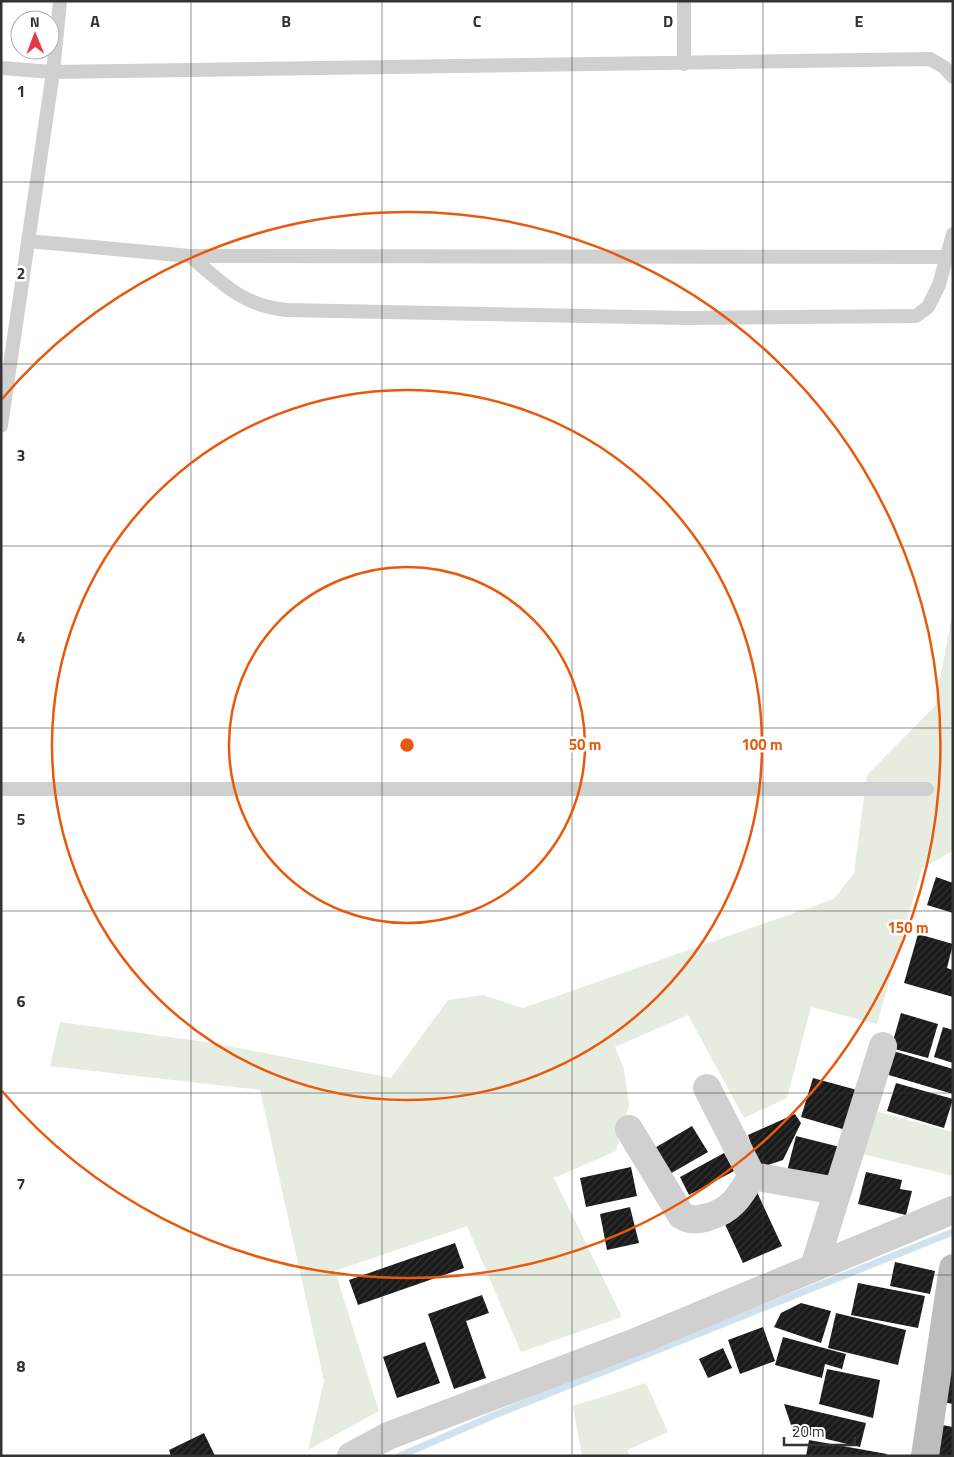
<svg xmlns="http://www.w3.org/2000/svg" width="954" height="1457" font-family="'Titillium Web',sans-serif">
	<defs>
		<pattern id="building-hatch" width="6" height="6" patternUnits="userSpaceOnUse" patternTransform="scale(1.25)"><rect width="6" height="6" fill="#1a1a1a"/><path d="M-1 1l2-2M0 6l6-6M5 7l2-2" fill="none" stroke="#333"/></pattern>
	</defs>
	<rect width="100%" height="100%" fill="#fff"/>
	<path fill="#e6ecdf" d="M953,609V851L922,868L877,1024L811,1007L787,1098L744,1118L688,1015L615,1047L624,1069L629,1105L616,1151L554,1178L622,1317L521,1352L467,1226L335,1271L379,1411L308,1450L324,1381L260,1090L50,1066L60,1022L213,1043L391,1078L448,1000L483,995L523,1008L834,899L854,873L867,775L935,706Z
		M875,1111L953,1132V1176L863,1154Z
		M646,1383L668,1432L627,1450L630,1456H582L573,1406Z"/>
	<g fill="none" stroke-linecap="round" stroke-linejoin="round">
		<path stroke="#cfe2ee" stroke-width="7" d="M400,1456L490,1417L953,1232"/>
	</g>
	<path fill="url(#building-hatch)" d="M936,877L953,883V913L927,905Z
		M918,934L953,944L947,968L953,970V997L904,983Z
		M901,1013L938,1024L928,1058L891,1048Z
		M943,1027L953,1030V1063L934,1057Z
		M890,1050L953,1069V1094L882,1073Z
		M813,1078L857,1090L846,1130L801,1117Z
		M896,1083L953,1099L944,1128L887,1111Z
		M795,1114L801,1123L783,1160L759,1168L748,1135Z
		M692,1126L708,1152L668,1175L653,1149Z
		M796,1136L844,1148L835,1182L787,1171Z
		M724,1153L734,1171L689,1195L680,1177Z
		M631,1167L637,1196L586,1207L580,1178Z
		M866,1172L902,1180L900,1189L912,1191L906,1215L858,1204Z
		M756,1190L782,1246L743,1263L723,1220Z
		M630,1207L639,1243L607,1250L600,1214Z
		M455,1243L464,1268L358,1305L349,1280Z
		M895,1262L935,1271L930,1294L890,1286Z
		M858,1283L925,1296L918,1328L851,1315Z
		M482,1295L489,1313L466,1321L486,1378L454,1389L428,1314Z
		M801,1303L831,1311L821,1343L774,1327L781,1313Z
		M836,1313L906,1330L898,1365L828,1348Z
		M763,1327L775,1361L740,1374L728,1340Z
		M783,1337L846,1354L842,1369L825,1364L822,1378L775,1365Z
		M425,1342L440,1383L397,1398L383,1357Z
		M723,1348L732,1368L708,1378L699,1359Z
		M953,1354V1404L943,1402Z
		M827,1369L880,1380L873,1418L819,1404Z
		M784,1404L866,1423L860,1447L793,1431Z
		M942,1425L953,1427V1456H938Z
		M204,1433L215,1456H171L169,1450Z
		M809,1440L887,1454L886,1456H806Z"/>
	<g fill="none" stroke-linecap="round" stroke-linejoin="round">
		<path stroke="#d0d0d0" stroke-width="14" d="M684,1V64
			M1,68L53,72L60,1
			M28,241L190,256L947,257
			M190,256C223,284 243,306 287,310L687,318L916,316L928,307L939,285L953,234
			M1,426L53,72L930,59L944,67L953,77
			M1,789H927"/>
		<path stroke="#d0d0d0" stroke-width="28" d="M707,1088L752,1176
			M629,1129L681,1215C690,1221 698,1220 708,1217C731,1211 740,1196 752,1176L837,1191
			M814,1267L883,1046
			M351,1456L388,1436L638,1341L953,1210"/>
		<path stroke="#bdbdbd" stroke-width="28" d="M925,1456L953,1268"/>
	</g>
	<path fill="none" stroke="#333" stroke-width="1" stroke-opacity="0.55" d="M191,1V1456M382,1V1456M572,1V1456M763,1V1456M1,182H953M1,364H953M1,546H953M1,728H953M1,911H953M1,1093H953M1,1275H953"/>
	<g fill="none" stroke="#e8590c" stroke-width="2.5">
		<circle cx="407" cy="745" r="178"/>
		<circle cx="407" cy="745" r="355"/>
		<path d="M2 399A533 533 0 1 1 2 1091"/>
	</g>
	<g font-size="16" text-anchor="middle" font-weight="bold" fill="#333" stroke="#fff" stroke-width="5" stroke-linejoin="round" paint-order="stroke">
		<text x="95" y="27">A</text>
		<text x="286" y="27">B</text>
		<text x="477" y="27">C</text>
		<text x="668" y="27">D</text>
		<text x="859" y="27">E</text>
		<text x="21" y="97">1</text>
		<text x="21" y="279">2</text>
		<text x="21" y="461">3</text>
		<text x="21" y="643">4</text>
		<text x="21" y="825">5</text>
		<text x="21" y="1007">6</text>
		<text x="21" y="1190">7</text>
		<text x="21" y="1372">8</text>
	</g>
	<circle cx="407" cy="745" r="8" fill="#e8590c" stroke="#fff" stroke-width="2.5"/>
	<g font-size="15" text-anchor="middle" font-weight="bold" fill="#e8590c" stroke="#fff" stroke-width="5" stroke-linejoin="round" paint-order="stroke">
		<text x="585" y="750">50 m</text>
		<text x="762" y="750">100 m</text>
		<text x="908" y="933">150 m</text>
	</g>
	<rect width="954" height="1457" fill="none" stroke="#333333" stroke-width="5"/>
	<g transform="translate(35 35) rotate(359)"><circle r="24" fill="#ffffff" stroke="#adadad"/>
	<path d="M0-4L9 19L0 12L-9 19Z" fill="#e63946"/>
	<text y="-8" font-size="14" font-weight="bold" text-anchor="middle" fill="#333333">N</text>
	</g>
	<path d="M784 1437v8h71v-8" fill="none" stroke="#333333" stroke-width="2.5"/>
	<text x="792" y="1437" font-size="15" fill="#333333" stroke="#ffffff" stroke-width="4" paint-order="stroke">20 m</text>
</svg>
